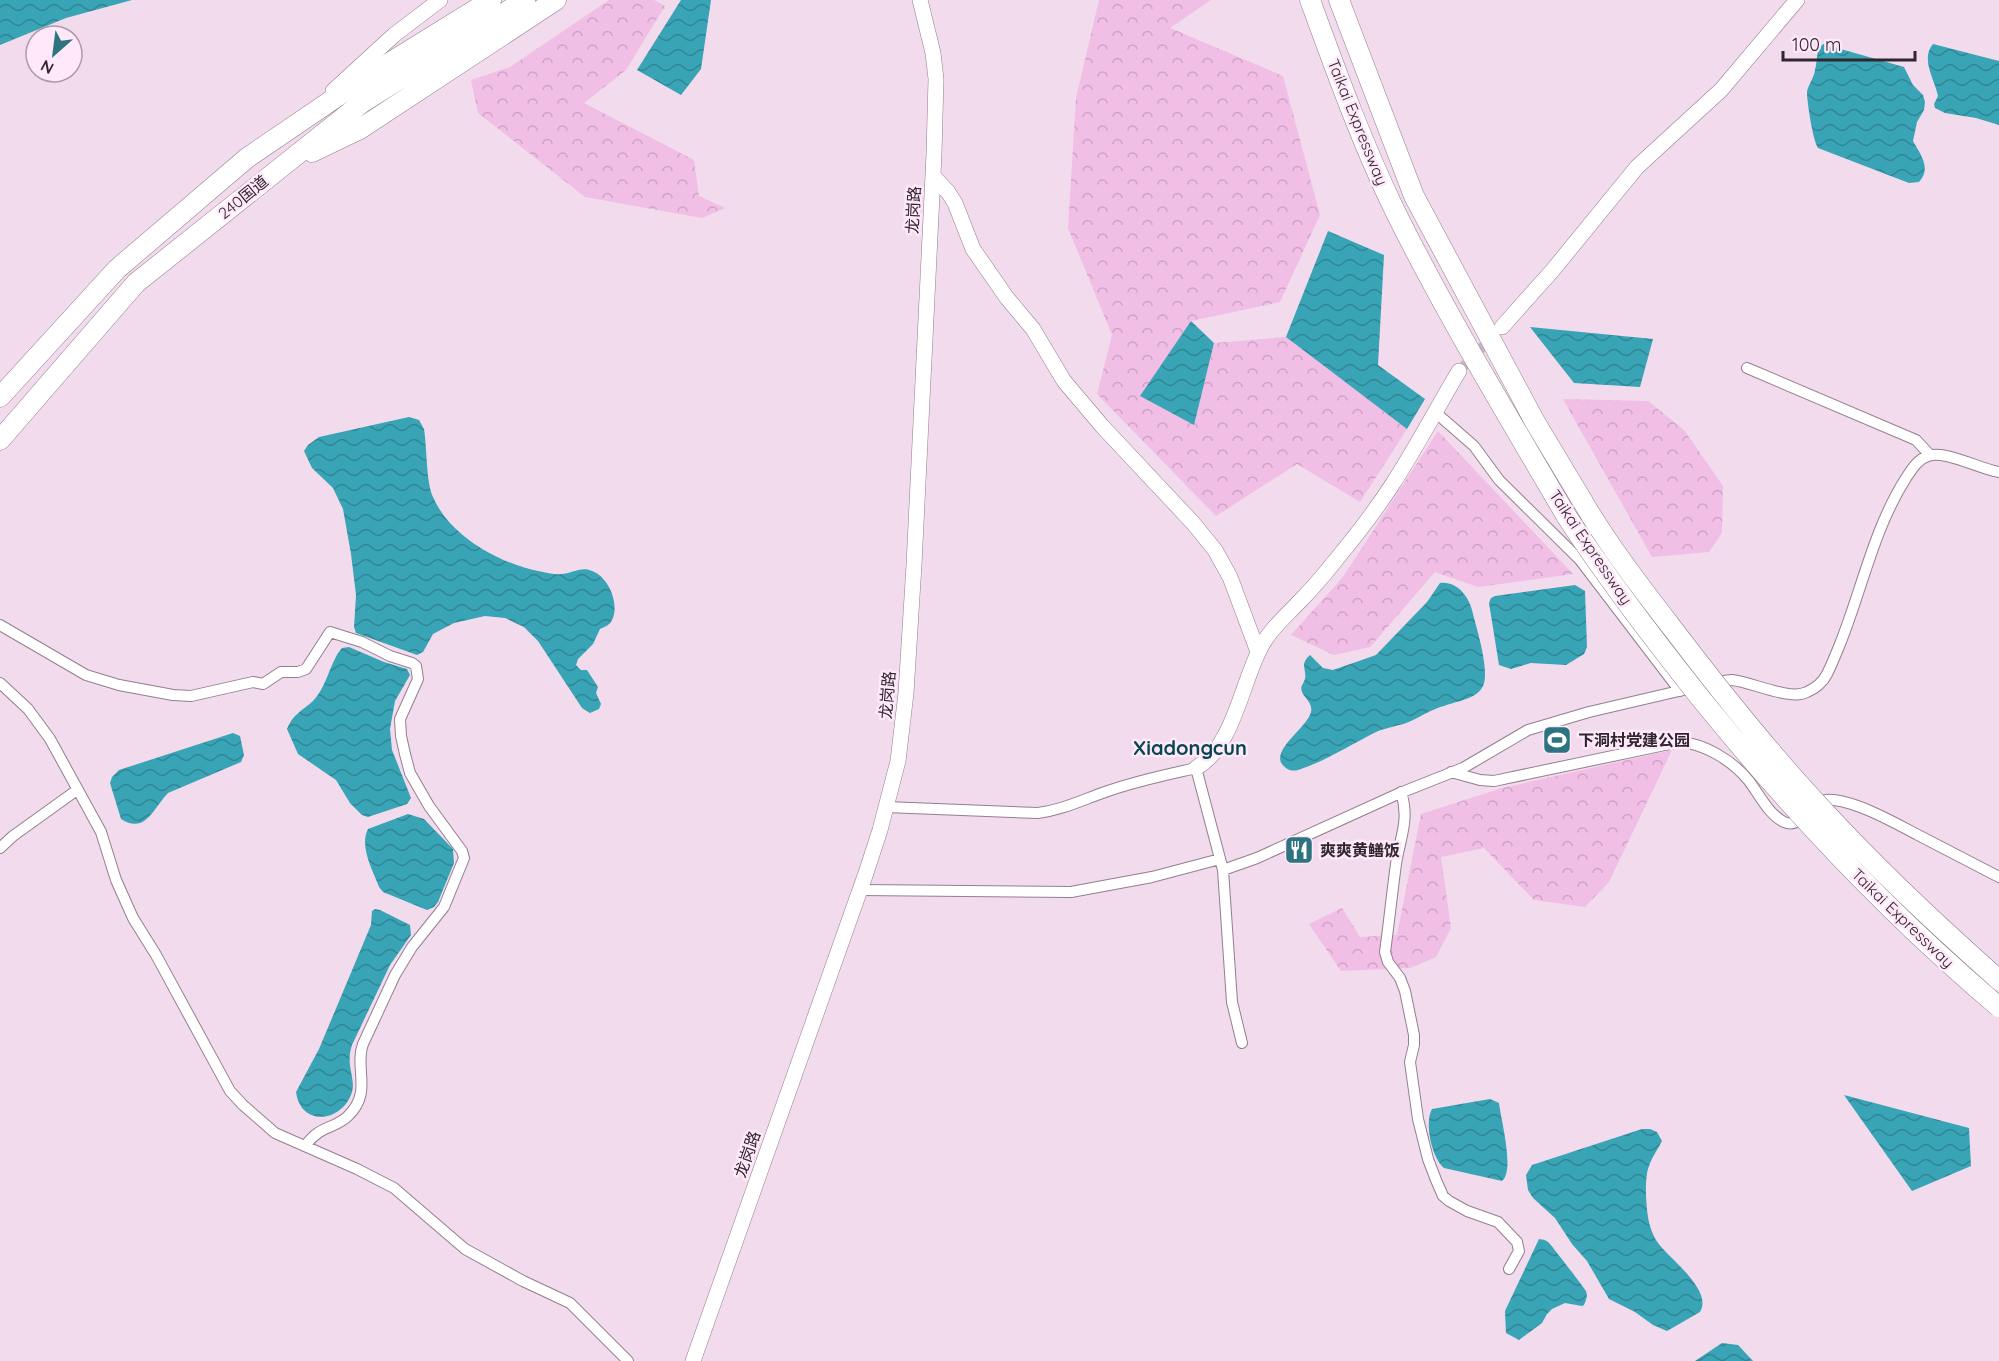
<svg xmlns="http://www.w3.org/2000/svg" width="1999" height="1361" font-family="Quicksand,'Noto Sans SC',sans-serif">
	<defs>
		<pattern id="forest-crowns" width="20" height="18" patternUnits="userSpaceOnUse" patternTransform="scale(1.5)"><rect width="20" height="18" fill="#f1bee6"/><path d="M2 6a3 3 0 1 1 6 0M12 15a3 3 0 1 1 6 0" fill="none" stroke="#cfa3c6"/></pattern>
		<pattern id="water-waves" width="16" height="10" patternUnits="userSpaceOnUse" patternTransform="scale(1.5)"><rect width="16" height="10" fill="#38a4b6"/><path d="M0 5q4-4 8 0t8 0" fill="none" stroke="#308694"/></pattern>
	</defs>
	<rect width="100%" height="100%" fill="#f1dbec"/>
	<path fill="url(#forest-crowns)" d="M609,0H654L665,6L626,70L584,103L694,160L699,196L725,208L702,218L585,197L478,113L471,80L510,67Z
		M1099,0H1211L1170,28L1283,76L1320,215L1280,302L1191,321L1194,424L1214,343L1286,337L1407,429L1360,502L1297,464L1216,516L1097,394L1112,335L1068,228L1076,98Z
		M1563,399L1648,401L1684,430L1723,486L1722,533L1709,552L1652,557Z
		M1438,431L1573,574L1478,587L1435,572L1370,647L1334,655L1291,635L1343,577Z
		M1672,750L1609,882L1585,907L1534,900L1484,848L1441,857L1451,928L1436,957L1410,968L1341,971L1309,924L1342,908L1360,937L1397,935L1421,814L1502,788Z"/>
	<path fill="url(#water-waves)" d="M0,0H132L66,18L0,45Z
		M681,0H711L701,69L681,95L637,70Z
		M1823,44L1904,67L1913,85L1923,95L1925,102L1924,110L1917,122L1913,141C1920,154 1932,168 1919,182L1909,183L1818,148C1813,141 1807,102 1807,92C1808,85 1814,78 1815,70C1818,60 1815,51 1823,44Z
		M1933,44L1999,61V125L1976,118L1945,113L1935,108L1934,104L1938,96C1935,80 1920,59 1933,44Z
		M1328,231L1384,255L1378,365L1425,399L1407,429L1286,337Z
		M1191,321L1214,343L1194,425L1140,396Z
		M1530,327L1653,339L1640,387L1574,383Z
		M409,417L419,420L424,429C427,447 426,482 433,497C450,537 502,565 543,572C549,573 555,575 561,574C571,574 582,566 592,571C609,577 621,606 611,622C608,626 604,627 600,629L593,644L578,659L576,665L581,670H587L598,687L596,693L601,704L599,709L590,713L582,708L538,641L524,627L505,618L485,616L454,623L433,634L423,652L417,655L356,633L354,627L356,595L351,554L343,509L333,488L312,468L304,451L308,445L319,437Z
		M1440,583C1458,581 1470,598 1473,614C1477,630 1490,671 1483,686C1477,699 1457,701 1444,706C1432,709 1422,716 1411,721C1400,726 1387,727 1376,732C1350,745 1326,761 1298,770C1294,771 1290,771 1286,768C1265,753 1307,729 1311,712C1313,703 1305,699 1302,692C1300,686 1303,685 1305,679C1307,669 1299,665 1310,655L1323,668L1333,670L1376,655L1427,602Z
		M1575,585L1585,591L1587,647L1584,654L1566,665L1531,663L1511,669L1499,665L1489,603L1491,598L1495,596Z
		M349,647L384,662L407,669L410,675L395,701L390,729L392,750L411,798L407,804L368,817L362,815L350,803L336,780L298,754L287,729C292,715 303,710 313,701C325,689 329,668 338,653L342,648Z
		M233,733L240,736L244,755L241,762L168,793C154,807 146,835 121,819L110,783L112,777L119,770Z
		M408,814L424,819L453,849L454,863L438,902L434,907L427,910L383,892L379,887C373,870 359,847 368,829Z
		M375,909L380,910L410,925L411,935L390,965L352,1045C345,1065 356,1078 352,1092C343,1122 301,1128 296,1092L319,1049L371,925L372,911Z
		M1844,1095L1969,1128L1971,1166L1912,1191Z
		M1490,1099L1499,1103C1501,1120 1515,1171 1502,1181L1444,1168C1432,1158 1424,1123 1432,1109Z
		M1642,1129H1650L1657,1132L1662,1141C1658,1149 1652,1157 1649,1166C1644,1178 1646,1209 1649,1222C1650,1227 1653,1235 1656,1240C1665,1256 1714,1289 1700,1312L1667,1331L1653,1325L1635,1312L1609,1299L1587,1261L1572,1244L1555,1218L1533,1198L1528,1190L1526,1175L1532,1165Z
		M1539,1239C1543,1240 1544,1239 1548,1242C1551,1244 1584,1288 1586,1291C1588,1296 1586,1300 1584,1305L1582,1306L1565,1303L1552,1309L1547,1314L1542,1323L1519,1340L1506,1333L1505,1311Z
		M1722,1343L1738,1345L1753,1361H1695Z"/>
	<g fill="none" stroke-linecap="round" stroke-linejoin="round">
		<path stroke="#cab7c6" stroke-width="10" stroke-dasharray="10 5" stroke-linecap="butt" d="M1459,371L1493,336"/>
		<g stroke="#937f8e" stroke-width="12">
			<path id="street" d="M1747,368L1916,440L1930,455
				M1435,412L1474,446L1499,480L1580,560L1680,691
				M0,625L86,675L119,685L173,695L191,696L253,682L263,684L281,672H298L306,669L330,632L362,642L390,656L412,663L416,666L418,679L400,719L401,736L405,754L410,773L429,806L462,851L464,858L444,907L412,947L395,975L363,1044C354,1068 373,1092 348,1116C335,1129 320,1125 306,1145
				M0,683L28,709L50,739L101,832L116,880L133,918L156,955L230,1091L243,1105L275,1133L357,1169L394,1188L465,1249L523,1281L570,1303L628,1361
				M1714,683C1720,682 1726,680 1732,680C1752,682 1790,701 1807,692C1816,688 1823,682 1827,674C1832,664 1836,654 1840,644C1862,589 1874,528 1906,478C1912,469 1918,459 1928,456C1947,450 1979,469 1999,472
				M1451,772L1480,780L1494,781L1679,742C1704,743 1733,761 1749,781C1759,794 1768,814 1784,822C1805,831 1806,796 1834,800C1860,803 1895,823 1918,835C1945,849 1972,863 1999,877
				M1401,792C1410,820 1400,837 1396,864C1392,893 1389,923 1385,952L1388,962L1400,978L1405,991L1414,1035V1045L1410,1062L1418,1119L1428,1159L1436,1180L1443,1196L1449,1201L1467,1211L1498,1222L1517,1242L1519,1251L1509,1269
				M886,807L1038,813C1062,810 1082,800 1105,792C1135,781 1165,775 1196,768L1223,870L1232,1002L1242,1043
				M0,848L13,836L77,790
				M1223,870L1257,858L1400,793L1463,768L1528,730L1589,712L1696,687
				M860,890L1071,892L1152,877L1220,859"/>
		</g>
		<g stroke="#937f8e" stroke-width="16">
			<path id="secondary" d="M333,91L394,35L440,0
				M933,176L948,192L955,203L973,249L1007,298L1033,329L1064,381L1102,426L1193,523L1215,550L1230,577L1258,652
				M1502,327L1552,271L1637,167L1721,90L1797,0
				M1196,768C1232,748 1241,687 1259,651C1268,631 1285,617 1299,602C1312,589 1324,575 1335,561C1355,537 1375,511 1392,485C1416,448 1437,408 1459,371
				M693,1361L866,873L880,830L898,761L906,693L914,565L934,154L936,79L933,53L920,0"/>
		</g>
		<g stroke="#937f8e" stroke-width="21">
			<path id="highway" d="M1310,0C1336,71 1362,143 1395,211C1447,316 1508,416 1567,517
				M1339,0L1414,196L1535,422L1583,502
				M312,152L360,129L556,0
				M0,397L117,269L247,158L357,83L491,0
				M0,440L136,283L363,102L525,0"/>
		</g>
		<use href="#street" stroke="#fff" stroke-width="10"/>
		<use href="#secondary" stroke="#fff" stroke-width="15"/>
		<use href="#highway" stroke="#fff" stroke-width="20"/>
		<g stroke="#937f8e" stroke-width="21" stroke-linecap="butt">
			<path id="highway-bridge" d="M1583,502C1613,553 1650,599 1686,646C1729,702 1774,758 1823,810C1878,870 1938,926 1999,980
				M1567,517C1608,580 1655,641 1702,700C1792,811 1890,915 1999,1007"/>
		</g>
		<use href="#highway-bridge" stroke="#fff" stroke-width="20"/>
	</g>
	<defs>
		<g id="stadium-square" transform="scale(1.5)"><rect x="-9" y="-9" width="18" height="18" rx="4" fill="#2d7480" stroke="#fee8f9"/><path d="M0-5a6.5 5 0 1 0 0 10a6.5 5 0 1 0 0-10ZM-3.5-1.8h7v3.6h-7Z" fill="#fff"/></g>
		<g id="restaurant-square" transform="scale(1.5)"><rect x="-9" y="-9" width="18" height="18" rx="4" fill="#2d7480" stroke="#fee8f9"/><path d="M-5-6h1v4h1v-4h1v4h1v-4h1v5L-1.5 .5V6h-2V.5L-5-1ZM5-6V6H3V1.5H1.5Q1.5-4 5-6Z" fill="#fff"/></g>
	</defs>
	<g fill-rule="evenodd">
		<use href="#stadium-square" x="1557" y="740"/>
		<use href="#restaurant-square" x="1299" y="850"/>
	</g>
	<g text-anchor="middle" stroke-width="5" stroke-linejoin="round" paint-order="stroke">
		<g font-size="16" fill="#30272e" stroke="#fee8f9">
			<text transform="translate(1358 122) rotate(68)" y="6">Taikai Expressway</text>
			<text transform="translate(243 197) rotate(-39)" y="6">240国道</text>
			<text transform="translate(913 210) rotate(-87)" y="6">龙岗路</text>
			<text transform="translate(1591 547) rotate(56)" y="6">Taikai Expressway</text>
			<text transform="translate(887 695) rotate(-85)" y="6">龙岗路</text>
			<text transform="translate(1903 918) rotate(44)" y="6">Taikai Expressway</text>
			<text transform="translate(747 1154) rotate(-71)" y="6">龙岗路</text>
		</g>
		<g font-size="16" font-weight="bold" fill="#30272e" stroke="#fee8f9" text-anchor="start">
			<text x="1578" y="746">下洞村党建公园</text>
			<text x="1320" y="856">爽爽黄鳝饭</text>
		</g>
		<g font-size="20" font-weight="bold" fill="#084750" stroke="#fee8f9">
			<text x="1190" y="755">Xiadongcun</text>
		</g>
	</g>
	<g transform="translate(54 54) rotate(208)"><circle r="28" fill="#fee8f9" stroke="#ac9ba8" stroke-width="1.5"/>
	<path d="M0-4.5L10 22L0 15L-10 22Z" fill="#2d7480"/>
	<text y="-9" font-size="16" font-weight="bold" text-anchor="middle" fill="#30272e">N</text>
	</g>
	<path d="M1783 51v9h132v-9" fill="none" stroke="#30272e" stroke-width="3"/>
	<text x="1792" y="51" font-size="18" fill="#30272e" stroke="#fee8f9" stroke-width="4.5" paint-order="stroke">100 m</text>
</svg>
